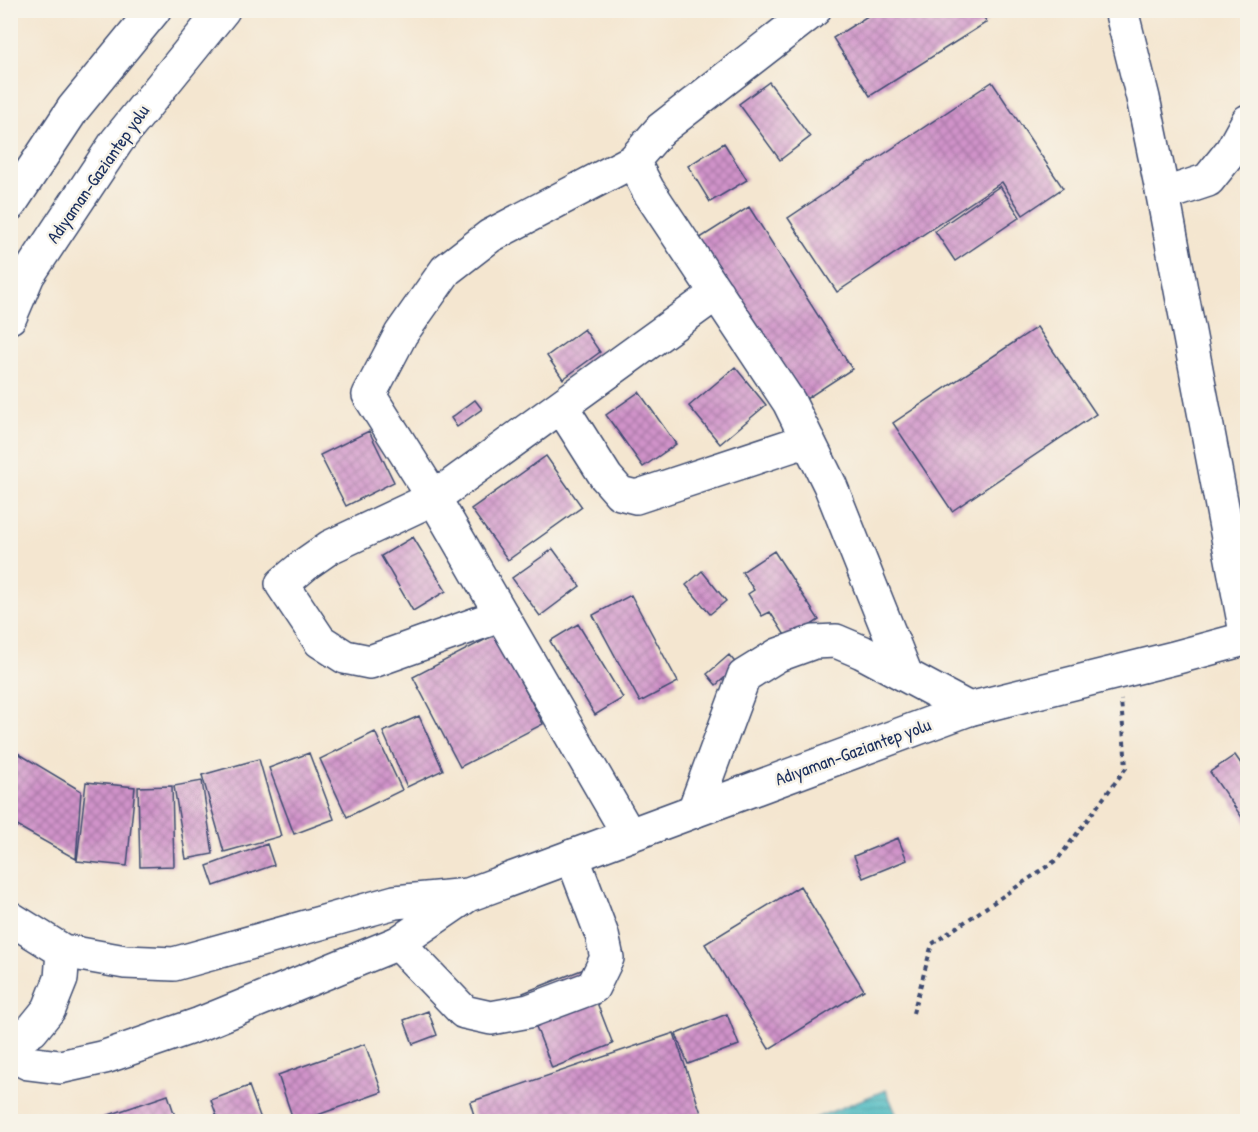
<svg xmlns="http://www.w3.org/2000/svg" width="1258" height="1132" font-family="'Patrick Hand',sans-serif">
	<defs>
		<pattern id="water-rules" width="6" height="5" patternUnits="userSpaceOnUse" patternTransform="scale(1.5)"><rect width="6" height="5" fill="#4bbac1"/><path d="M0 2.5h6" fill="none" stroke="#3e98a0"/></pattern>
		<pattern id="building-cross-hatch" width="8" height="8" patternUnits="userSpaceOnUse" patternTransform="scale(1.5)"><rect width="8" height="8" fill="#d093c9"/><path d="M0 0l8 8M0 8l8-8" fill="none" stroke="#a878a6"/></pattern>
	</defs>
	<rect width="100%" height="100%" fill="#f7f3e8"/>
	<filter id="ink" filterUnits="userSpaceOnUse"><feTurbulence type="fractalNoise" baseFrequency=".0167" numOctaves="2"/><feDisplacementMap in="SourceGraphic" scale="12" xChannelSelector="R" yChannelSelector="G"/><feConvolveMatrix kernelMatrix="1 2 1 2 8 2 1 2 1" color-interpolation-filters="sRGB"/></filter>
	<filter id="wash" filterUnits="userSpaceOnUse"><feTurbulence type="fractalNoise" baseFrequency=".008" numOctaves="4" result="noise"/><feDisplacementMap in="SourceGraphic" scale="24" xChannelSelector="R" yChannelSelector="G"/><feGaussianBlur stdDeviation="1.35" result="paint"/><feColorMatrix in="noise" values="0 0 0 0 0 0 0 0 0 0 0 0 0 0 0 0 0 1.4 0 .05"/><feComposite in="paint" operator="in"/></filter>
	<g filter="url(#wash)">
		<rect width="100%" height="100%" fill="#f4e6d0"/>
		<path fill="url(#water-rules)" stroke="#337490" stroke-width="1.5" d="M886,1090L899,1121H808Z"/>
		<g id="blocks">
			<path fill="url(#building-cross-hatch)" d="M877,10H979L987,22L870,96L833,38Z
				M769,82L810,137L780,160L739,104Z
				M992,82L1063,188L1023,215L1002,182L837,292L788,218Z
				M724,143L747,180L710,202L688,166Z
				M1000,186L1020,217L955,261L935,231Z
				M749,207L852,369L800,403L697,240Z
				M1037,327L1096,414L952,511L893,423Z
				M584,329L600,352L563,379L547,356Z
				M735,367L766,405L720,444L689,406Z
				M639,392L676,444L643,467L606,415Z
				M475,400L482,409L457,427L451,418Z
				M369,431L394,482L346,506L320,455Z
				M546,456L582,507L508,560L471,509Z
				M413,537L446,591L413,611L381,556Z
				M553,549L580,586L540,616L512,578Z
				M774,551L819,620L788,640L770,612L762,616L748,594L754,590L742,572Z
				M702,571L726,601L710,614L686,585Z
				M631,595L678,682L640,702L593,615Z
				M578,624L623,698L595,715L550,641Z
				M496,634L543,724L460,767L413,677Z
				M729,655L738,666L716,685L707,674Z
				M419,716L443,770L407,787L383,732Z
				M375,732L402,790L347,817L320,759Z
				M16,752L81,791L76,859L10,822V761Z
				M309,753L334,819L294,834L269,768Z
				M1235,755L1246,771L1248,770V826L1210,772Z
				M259,759L281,836L224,852L202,775Z
				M202,781L213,854L186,859L174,786Z
				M86,782L135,787L127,866L77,861Z
				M172,786L174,866L140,867L138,787Z
				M898,838L907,860L863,878L854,856Z
				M267,844L274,865L214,886L207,866Z
				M800,886L864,990L769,1049L705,944Z
				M584,969L613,1044L552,1068L523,993Z
				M428,1011L437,1035L413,1044L404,1020Z
				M727,1014L739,1045L688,1064L676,1034Z
				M674,1033L702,1116L687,1122H476L470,1102Z
				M365,1044L382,1092L298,1122H294L278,1075Z
				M249,1086L262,1122H219L211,1100Z
				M168,1095L177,1122H91V1121Z"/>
		</g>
	</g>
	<g filter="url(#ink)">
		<use href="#blocks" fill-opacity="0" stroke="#3c4a6f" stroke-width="1.5"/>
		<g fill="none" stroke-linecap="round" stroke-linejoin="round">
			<g stroke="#3c4a6f" stroke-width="36">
				<path id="minor" d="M814,10L661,129L633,161L648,190L789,402L830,485L906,675
					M1121,10L1143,98L1163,195L1247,638
					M1163,195L1208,180L1232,150L1248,121
					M561,406L606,477L620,493L636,497L808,440
					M502,615L370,662L345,657L320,641L282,584L307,563L330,547L434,498L717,293
					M694,811L744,676L778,655L814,642L836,641L862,652L969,709
					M629,835L434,498L369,395L401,334L446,270L490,236L633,161
					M398,943L464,1012L491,1018L529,1011L593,987L607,958L602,935L572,856"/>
			</g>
			<g stroke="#3c4a6f" stroke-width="36">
				<path id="major" d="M468,895L969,709L1174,658L1248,638
					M10,918L63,951L125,962L174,964L395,902L468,895L398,943L200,1024L105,1057L60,1067L28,1063L10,1054
					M10,1043L32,1030L49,1009L61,979L63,951"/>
			</g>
			<g stroke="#3c4a6f" stroke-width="36">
				<path id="highway" d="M10,204L73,109L154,10
					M10,317L28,275L117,141L223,10"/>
			</g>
			<path stroke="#3c4a6f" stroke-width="4" stroke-dasharray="4.5 4.5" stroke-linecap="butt" d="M913,1013L932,944L1058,859L1126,768L1121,700"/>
			<use href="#minor" stroke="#fff" stroke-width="33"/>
			<use href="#major" stroke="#fff" stroke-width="33"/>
			<use href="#highway" stroke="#fff" stroke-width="33"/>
		</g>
	</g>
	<g text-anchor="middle" stroke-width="5" stroke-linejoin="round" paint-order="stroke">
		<g font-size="18" fill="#1b2f5e" stroke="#f7f3e8">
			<text transform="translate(98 174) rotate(-55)" y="6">Adıyaman-Gaziantep yolu</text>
			<text transform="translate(853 752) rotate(-20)" y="6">Adıyaman-Gaziantep yolu</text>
		</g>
	</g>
	<rect width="1258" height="1132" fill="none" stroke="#f7f3e8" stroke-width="36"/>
</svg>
